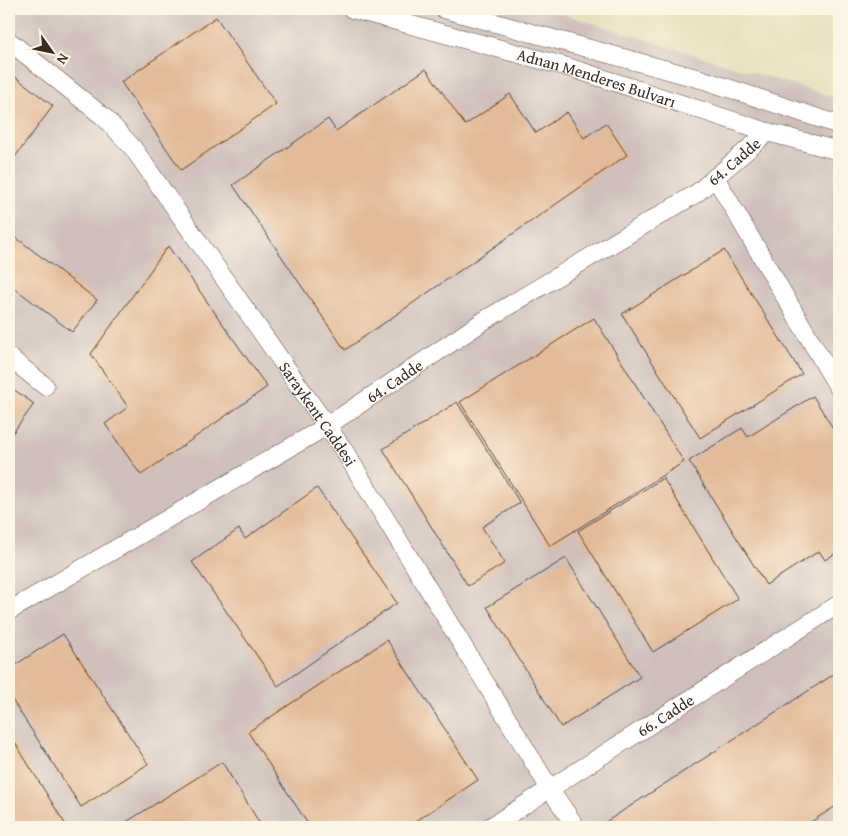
<svg xmlns="http://www.w3.org/2000/svg" width="848" height="836" font-family="'Gentium Book Plus',serif">
	<rect width="100%" height="100%" fill="#fcf5e5"/>
	<filter id="ink" filterUnits="userSpaceOnUse"><feTurbulence type="fractalNoise" baseFrequency=".02" numOctaves="2"/><feDisplacementMap in="SourceGraphic" scale="10" xChannelSelector="R" yChannelSelector="G"/><feConvolveMatrix kernelMatrix="1 2 1 2 8 2 1 2 1" color-interpolation-filters="sRGB"/></filter>
	<filter id="wash" filterUnits="userSpaceOnUse"><feTurbulence type="fractalNoise" baseFrequency=".0096" numOctaves="4" result="noise"/><feDisplacementMap in="SourceGraphic" scale="20" xChannelSelector="R" yChannelSelector="G"/><feGaussianBlur stdDeviation="1.12" result="paint"/><feColorMatrix in="noise" values="0 0 0 0 0 0 0 0 0 0 0 0 0 0 0 0 0 1.4 0 .05"/><feComposite in="paint" operator="in"/></filter>
	<g filter="url(#wash)">
		<rect width="100%" height="100%" fill="#e7e0bb"/>
		<path fill="#cfc0bb" d="M9,9H547L839,99V827H9Z"/>
		<g id="blocks">
			<path fill="#e3bb99" d="M216,17L276,104L181,170L121,82Z
				M426,69L465,125L510,94L536,133L567,112L584,138L606,123L627,155L345,350L233,185L328,119L336,131Z
				M9,72L53,106L9,165Z
				M9,232L97,300L72,332L9,284Z
				M168,246L267,387L141,475L105,424L128,407L91,354Z
				M724,250L802,374L700,438L622,314Z
				M594,318L684,462L550,546L460,402Z
				M9,386L34,404L9,438Z
				M813,396L839,438V551L825,560L819,551L766,585L689,461L742,428L748,437Z
				M457,402L520,503L482,527L505,563L468,586L383,449Z
				M663,478L738,599L653,652L578,531Z
				M317,488L397,603L278,686L192,562L239,529L245,539Z
				M566,558L640,677L561,727L487,607Z
				M63,634L148,764L81,807L9,695V669Z
				M387,640L478,780L407,827H310L248,732Z
				M839,671V804L803,827H603L601,825Z
				M9,733L67,827H9Z
				M222,762L262,827H121L120,826Z"/>
		</g>
	</g>
	<g filter="url(#ink)">
		<use href="#blocks" fill-opacity="0" stroke="#554536" stroke-width="1"/>
		<g fill="none" stroke-linecap="round" stroke-linejoin="round">
			<g stroke="#554536" stroke-width="19">
				<g id="minor">
					<path id="s1" d="M352,9L571,68L771,133L839,151"/>
					<path d="M444,9L704,80L839,125"/>
					<path id="s2" d="M9,41L105,118L133,148L345,452L550,789L576,827"/>
					<path d="M715,177L839,389"/>
					<path d="M9,357L45,386"/>
					<path id="s3" d="M9,611L327,426L485,320L697,193L768,132"/>
					<path id="s4" d="M490,827L839,604"/>
				</g>
			</g>
			<use href="#minor" stroke="#fff" stroke-width="18"/>
		</g>
	</g>
	<g text-anchor="middle" stroke-width="4.5" stroke-linejoin="round" paint-order="stroke">
		<g font-size="16" fill="#3b2a1e" stroke="#fcf5e5">
			<text dy="6" stroke="none"><textPath href="#s1" startOffset="254">Adnan Menderes Bulvarı</textPath></text>
			<text dy="6" stroke="none"><textPath href="#s3" startOffset="854">64. Cadde</textPath></text>
			<text dy="6" stroke="none"><textPath href="#s3" startOffset="449">64. Cadde</textPath></text>
			<text dy="6" stroke="none"><textPath href="#s2" startOffset="488">Saraykent Caddesi</textPath></text>
			<text dy="6" stroke="none"><textPath href="#s4" startOffset="208">66. Cadde</textPath></text>
		</g>
	</g>
	<rect width="848" height="836" fill="none" stroke="#fcf5e5" stroke-width="30"/>
	<g transform="translate(52 52) rotate(123)" stroke="#fcf5e5" stroke-width="4" paint-order="stroke">
	<path d="M0-4L9 19L0 12L-9 19Z" fill="#3b2a1e"/>
	<text y="-8" font-size="14" font-weight="bold" text-anchor="middle" fill="#3b2a1e">N</text>
	</g>
</svg>
